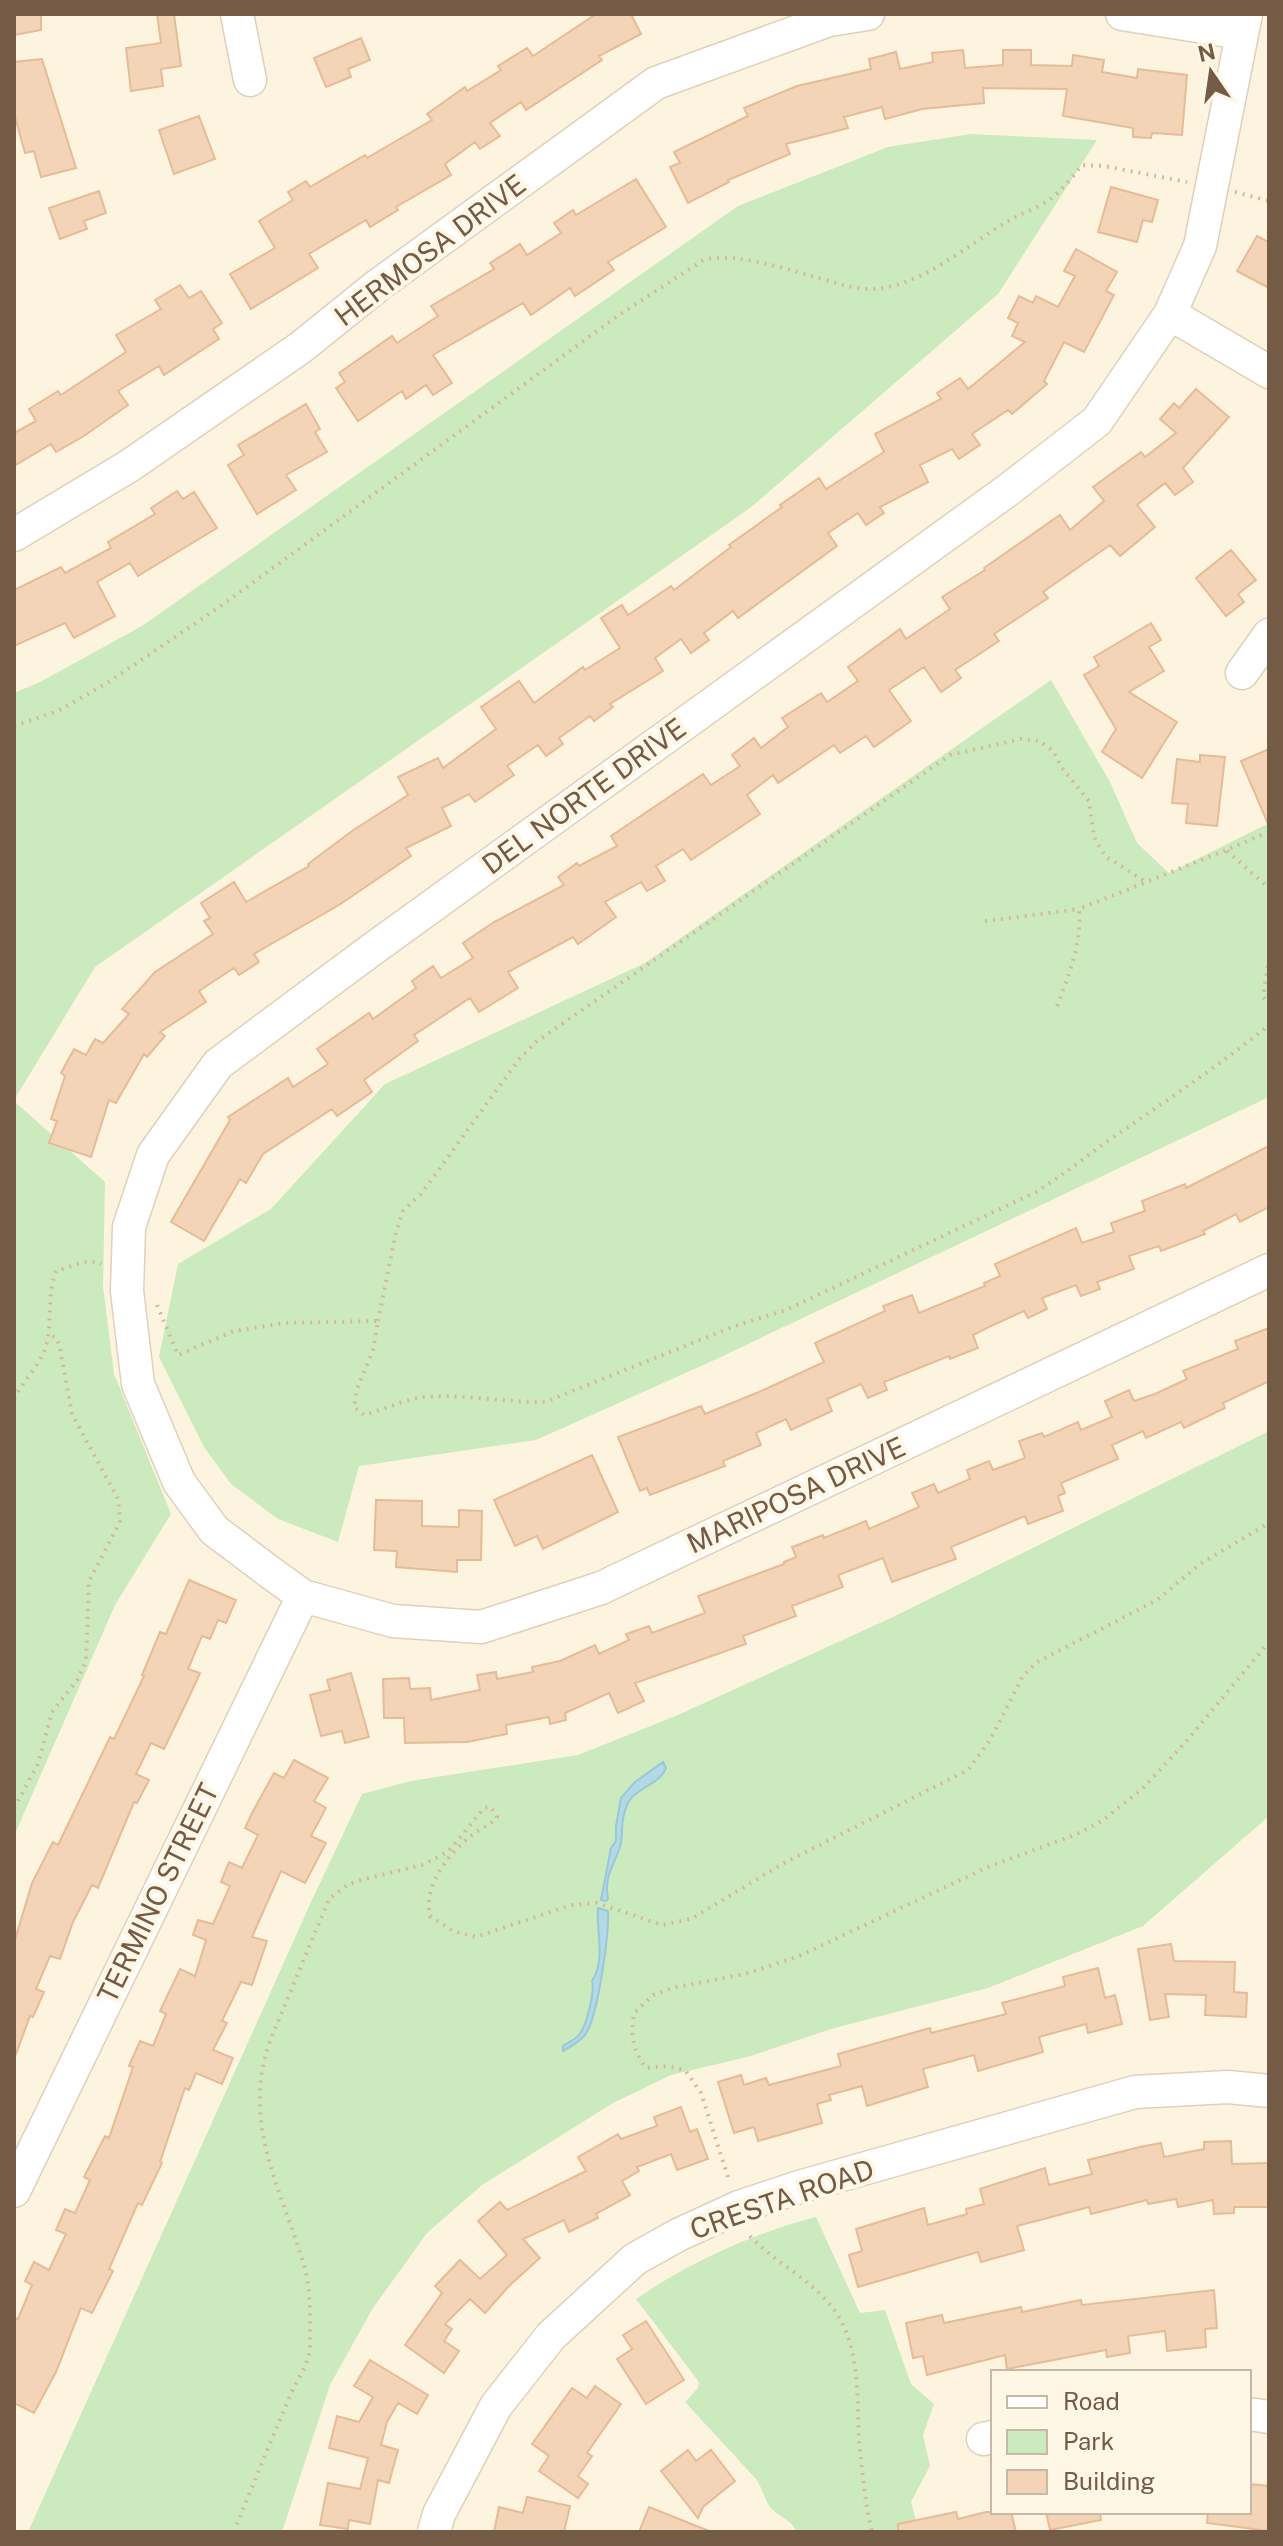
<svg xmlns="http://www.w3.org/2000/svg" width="1283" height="2546" font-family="'Public Sans',sans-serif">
	<rect width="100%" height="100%" fill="#fdf4df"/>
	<path fill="#cbeabe" d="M971,134L1097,140L998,294L750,508L95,967L14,1100V693L40,682L142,626L738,206L888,147Z
		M1051,680L1110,782L1137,843L1169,873L1269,823V1097L710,1362L536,1440L359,1466L338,1542L278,1519L231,1484L204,1447L159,1357L178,1264L271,1209L385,1084L645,963Z
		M14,1101L105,1182L103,1286L114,1374L171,1514L115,1605L14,1836Z
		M1269,1431V1816L1143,1926L988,1988L831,2029L751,2056L671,2075L613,2103L482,2185L427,2233L373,2308L330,2385L282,2532H28L311,1902L362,1794L411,1781L578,1755L678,1715L893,1617Z
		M816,2217L860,2313L885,2310L911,2384L934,2404L923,2435L930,2466L911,2502L919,2532H797C791,2520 781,2518 772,2509C766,2504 762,2487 756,2479L685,2402L698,2388L699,2382L636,2299C692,2261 751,2234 816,2217Z"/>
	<path fill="#b3d9e6" stroke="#99c8d8" stroke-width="2" d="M663,1762L666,1768C660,1784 638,1787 629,1801C618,1822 625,1834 619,1850C612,1868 604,1879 608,1899L606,1901L601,1900L611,1848L616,1841V1826L621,1798L635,1782Z
		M598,1908L608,1911C609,1933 598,2021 584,2036C579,2042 570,2047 563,2051V2046C568,2042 575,2040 579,2035C587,2026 595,1990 592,1981C606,1960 596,1931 598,1908Z"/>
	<path fill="#f3d4b6" stroke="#e5bc96" stroke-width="2" d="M14,14H41V30L14,35Z
		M157,14H174L181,66L161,69L163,86L131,91L126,48L161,43Z
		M596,14H631L641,34L599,56L602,60L526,110L521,102L490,123L500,136L480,149L475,142L445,164L451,175L396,207L398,210L370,227L366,220L309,254L318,268L251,309L230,274L275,248L259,221L293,200L288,192L306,181L310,187L365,155L367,158L432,120L427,114L465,87L467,91L501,70L498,66L527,48L533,56Z
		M361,38L370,60L348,69L351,77L326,87L314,58Z
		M963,50L965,68L1003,65V50H1031V65L1072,66L1073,55L1104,60L1102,72L1137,78L1138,69L1187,75L1182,135L1152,133L1151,138L1133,137V128L1063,116L1067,89L983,88L984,103L922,109L885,119L882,107L844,117L848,128L786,144L790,154L728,180L729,182L688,203L670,167L680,163L674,152L748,116L744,108L797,86L871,69L869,59L896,52L900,69L933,62L932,53Z
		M42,59L76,168L41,177L34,151L25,153L14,113V62Z
		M199,116L215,159L174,174L159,130Z
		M636,179L666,227L608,262L614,270L575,296L570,288L531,315L523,303L433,355L452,383L433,395L426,385L406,399L402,391L358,421L336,388L345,382L339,373L392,336L397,343L438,316L431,306L494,269L490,263L520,244L527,255L561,233L554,223L573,210L576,215Z
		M1111,187L1158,200L1152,222L1143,220L1137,242L1098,232Z
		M99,191L106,213L84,221L87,229L60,239L49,208Z
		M1257,236L1269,242V288L1237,271Z
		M1076,249L1117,272L1106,291L1114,295L1084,352L1064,342L1044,381L1047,384L1012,414L1008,410L972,434L980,445L959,459L952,449L920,465L928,482L880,507L884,513L866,525L858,513L828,533L837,546L738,618L733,611L704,633L709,640L691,653L681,639L655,658L663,671L610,704L613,707L594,721L590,716L559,738L563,744L546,756L538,745L507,766L514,775L475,802L469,794L442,808L451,826L406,848L411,856L339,905L254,954L259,962L239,975L234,968L199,991L206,1002L160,1032L165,1036L147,1057L144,1054L116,1103L109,1100L91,1157L49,1143L57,1121L51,1119L65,1076L61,1073L74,1049L86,1055L95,1039L103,1043L129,1014L122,1009L155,972L213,934L204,921L210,918L201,903L234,882L246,902L309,866L308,864L352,831L408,795L398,777L438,758L443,768L496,729L481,707L519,681L534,703L583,667L585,670L620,648L601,618L622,605L628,615L671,586L674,590L731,547L729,545L782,507L780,505L819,478L826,489L884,452L875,434L941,399L937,393L960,378L968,389L1025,342L1012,336L1018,323L1008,318L1019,296L1033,303L1036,296L1058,307L1075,276L1064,271Z
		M180,285L189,298L201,291L222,323L213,329L219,339L164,375L159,366L118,391L128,405L84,436L56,452L51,444L14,466V433L36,421L29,409L58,391L61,395L126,352L116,335L161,309L155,300Z
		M1196,389L1229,417L1183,468L1193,482L1175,495L1165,483L1137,505L1155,527L1120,556L1110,545L1043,592L1048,598L994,634L999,641L955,670L961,678L941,692L924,667L889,690L911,721L874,747L866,736L840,753L834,745L778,783L773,775L747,795L760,814L691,860L683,849L656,866L665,881L647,891L641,882L605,902L616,917L578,944L573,937L508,972L518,988L479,1012L470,998L414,1035L418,1041L364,1080L372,1092L337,1116L332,1109L263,1154L246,1183L240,1179L204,1241L171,1222L230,1120L228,1117L288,1078L293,1087L328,1064L317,1049L369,1013L373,1019L416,988L412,981L433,966L441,978L473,958L463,943L494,922L564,885L558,877L577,863L579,866L617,846L611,836L703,774L711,785L740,766L732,755L754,738L761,748L788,727L782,718L821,693L827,702L858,681L848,667L900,629L906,639L950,609L942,597L985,570L984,568L1060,515L1070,530L1104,501L1093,487L1141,452L1145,457L1176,433L1160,419L1174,403L1179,408Z
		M306,404L320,429L315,432L327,452L286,475L296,490L257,514L228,465L244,455L238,445Z
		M177,491L183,499L194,492L217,528L138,576L130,563L97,582L115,616L74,638L65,623L14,646V590L61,567L65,573L111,548L108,542L155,514L151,508Z
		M1231,550L1256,580L1238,594L1244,602L1226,616L1196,578Z
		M1151,623L1161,640L1149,647L1164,671L1129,692L1177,722L1142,778L1102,752L1116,729L1084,675L1099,666L1094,657Z
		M1269,749V826L1241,761Z
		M1200,755L1225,757L1217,826L1186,823L1188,804L1172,803L1177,759L1200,762Z
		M1269,1146V1207L1240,1222L1236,1214L1203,1231L1205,1234L1161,1251L1159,1246L1129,1256L1134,1269L1097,1282L1100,1289L1081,1296L1076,1285L1042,1298L1047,1309L1028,1318L1024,1311L989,1327L973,1335L978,1348L950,1359L949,1356L884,1382L887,1390L868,1398L861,1384L827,1399L832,1411L791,1430L786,1419L756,1433L761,1445L723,1461L725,1466L650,1495L647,1488L640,1491L618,1437L701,1406L705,1414L759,1392L824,1362L815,1343L885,1311L883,1306L912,1295L919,1313L985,1286L984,1283L1000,1276L995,1264L1076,1228L1082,1243L1114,1232L1111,1223L1145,1211L1142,1201L1185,1184L1186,1188Z
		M1269,1328V1381L1223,1403L1225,1408L1184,1428L1181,1422L1146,1438L1143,1431L1112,1445L1118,1459L1061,1483L1065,1493L1058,1496L1063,1511L1028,1524L1025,1516L951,1547L956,1559L892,1582L883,1558L838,1575L843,1587L792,1606L796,1616L743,1636L746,1644L635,1683L644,1701L618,1713L609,1693L565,1713L566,1720L550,1724L549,1717L506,1725L507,1734L467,1742L405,1743L404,1718H384L383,1679L409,1678L410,1689L430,1688L431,1700L480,1690L477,1675L496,1672L497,1679L533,1672L532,1667L560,1661L595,1645L599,1654L629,1640L626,1634L649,1626L652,1633L705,1613L698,1596L784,1564V1562L796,1557L792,1547L823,1535L824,1538L866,1521L869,1529L919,1507L912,1493L934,1484L938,1493L970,1479L967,1470L989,1461L993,1470L1025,1458L1019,1441L1042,1433L1044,1437L1078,1422L1081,1430L1112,1417L1105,1401L1129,1390L1134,1401L1155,1394L1187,1379L1183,1371L1238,1349L1235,1341Z
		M592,1455L618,1512L543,1549L537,1536L515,1546L494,1500Z
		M376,1500L422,1501V1526L459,1527V1510L482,1511L481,1560H457V1572L396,1567L397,1551L374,1550Z
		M189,1580L236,1600L226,1623L218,1620L210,1639L202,1636L188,1669L200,1673L190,1695L164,1749L151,1743L136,1774L149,1780L137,1803L134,1802L98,1888L92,1885L73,1922L60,1959L50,1956L36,1989L44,1992L33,2017L30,2016L16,2054L14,2053V1943L32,1883L53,1842L58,1845L110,1737L114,1739L144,1676L142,1675L160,1632L166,1634Z
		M351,1673L369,1737L345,1743L342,1731L321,1736L310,1695L330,1690L327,1680Z
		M294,1760L328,1778L314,1801L326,1808L311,1836L326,1843L305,1883L281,1871L252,1937L267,1941L252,1985L241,1982L222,2021L227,2023L213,2050L233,2058L222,2084L196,2073L189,2090L185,2088L160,2162L162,2163L142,2205L138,2203L109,2269L113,2271L92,2313L81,2308L56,2372L34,2413L14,2403V2318L18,2319L32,2285L25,2281L34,2262L49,2270L66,2234L56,2230L65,2209L75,2213L90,2180L84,2177L105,2136L109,2138L133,2067L129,2066L140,2041L153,2046L166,2014L160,2011L180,1969L195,1976L206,1940L193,1935L198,1920L213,1924L230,1886L221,1882L229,1862L242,1868L258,1835L245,1828L252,1813L274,1773L284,1778Z
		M1171,1944L1174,1961L1235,1962L1234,1992L1247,1993L1246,2017L1205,2015L1206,1995L1165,1994L1169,2017L1150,2020L1138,1949Z
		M1098,1968L1105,1998L1115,1995L1122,2024L1088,2033L1086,2024L1039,2037L1043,2052L978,2071L974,2055L923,2069L928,2087L867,2106L862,2086L829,2095L831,2100L817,2104L822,2123L758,2141L754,2127L734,2133L718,2082L741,2075L744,2085L766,2078L769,2085L841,2066L838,2054L930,2028L931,2033L1006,2014L1002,2003L1065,1986L1063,1977Z
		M681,2107L690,2132L697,2129L708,2159L677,2170L671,2154L637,2167L639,2171L622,2181L630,2195L596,2214L598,2218L569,2232L564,2220L523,2239L540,2258L509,2286L485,2313L470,2299L445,2324L452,2329L444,2341L459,2351L444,2373L405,2345L442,2293L435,2286L460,2260L480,2279L507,2255L478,2221L500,2202L507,2210L586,2171L578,2157L618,2134L621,2139L657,2126L654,2117Z
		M1231,2141L1232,2164L1269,2163V2207H1234V2213L1214,2214L1213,2200L1178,2207L1176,2199L1148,2204L1147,2200L1091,2214L1089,2207L1017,2226L1024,2250L981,2262L978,2252L858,2287L849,2255L862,2251L856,2229L924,2208L928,2225L967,2214L966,2209L984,2204L980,2189L1045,2168L1049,2185L1092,2174L1088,2160L1140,2147L1161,2143L1164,2157L1204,2149V2142Z
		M1214,2290L1217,2328L1205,2329L1206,2347L1167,2351L1165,2331L1128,2336L1130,2353L1107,2357L1106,2350L1007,2369L1005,2355L927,2375L923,2356L913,2358L906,2323L942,2315L944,2323L1021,2307L1022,2312L1081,2300L1082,2305Z
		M646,2321L684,2380L646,2404L617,2359L632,2349L623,2335Z
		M370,2360L428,2395L417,2414L398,2403L387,2422L381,2445L398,2450L389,2483L378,2480L370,2524L349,2520L348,2529L320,2525L328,2483L360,2489L368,2458L329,2448L337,2416L359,2422L373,2397L354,2386Z
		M595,2386L621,2404L587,2453L592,2456L578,2476L588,2484L578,2498L539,2471L549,2456L532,2444L572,2388L587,2398Z
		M688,2450L696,2461L711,2450L735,2481L703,2507L698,2518L661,2471Z
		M1249,2484L1269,2486V2531L1207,2523L1208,2512H1249Z
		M527,2497L570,2506L564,2532H494L499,2507L523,2513Z
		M649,2507L709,2531V2532H639Z
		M956,2512L958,2519L986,2512H1011L1016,2532H898V2524Z
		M1046,2512H1100L1101,2520L1050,2530Z"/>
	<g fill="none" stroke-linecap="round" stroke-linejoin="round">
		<g stroke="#e0d0bb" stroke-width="35">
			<path id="minor" d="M237,14L250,80
				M1122,14L1241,33
				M1246,14L1200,246L1170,314L1097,421L1008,490L374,948L218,1064L153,1155L129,1227L127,1291L138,1384L179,1482L214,1530L271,1573L303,1596L393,1621L481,1627L601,1588L1269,1270
				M1170,314L1269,372
				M14,535L129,466L300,348L377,286L656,83L829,20L868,14
				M1242,673L1269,635
				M14,2191L303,1596
				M1249,2414L1269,2417
				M983,2439L993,2437
				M434,2532L439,2514L496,2406L551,2336L635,2259L678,2235L739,2207L799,2187L1135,2092L1228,2087L1269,2091"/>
		</g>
		<path stroke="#d7b79a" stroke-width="4" stroke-dasharray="2 6" stroke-linecap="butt" d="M1235,192L1269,201
			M14,726L58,711L107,683L218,608L619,315L702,261C736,247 818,281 857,288C911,297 966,245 1010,220C1024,212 1041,207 1053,197C1064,188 1073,176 1082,165L1104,166L1187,182
			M1269,832L1226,850L1269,888
			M985,921L1079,909
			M1269,958L1263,997L1269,1003
			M1057,1006C1069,974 1082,944 1079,909L1226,850
			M157,1305L178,1355L234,1331L284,1323L378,1321L373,1350L357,1389L354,1407L364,1415C382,1410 401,1401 418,1398C454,1392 506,1403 545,1402L735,1326L786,1310L1036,1192C1065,1174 1090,1153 1118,1134C1169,1099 1221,1064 1269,1025
			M378,1321L396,1232L403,1211L421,1194L520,1058L536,1042L950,755L1021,739L1040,741L1053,751L1062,768L1089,801L1094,837L1105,856L1146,882
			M14,1399C24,1379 42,1364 47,1342C52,1318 47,1295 56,1271L84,1262H98L101,1264
			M14,1808L38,1764L52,1712L78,1679L86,1661L89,1581L120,1522L118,1499L72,1414L60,1348L57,1339L48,1333
			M728,2177L701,2093L685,2070L667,2066L646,2068C632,2049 631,2035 634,2013L653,1995L672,1988L745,1974L797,1957L988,1867L1077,1834L1102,1821L1142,1789L1184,1744L1269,1642
			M750,2236C776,2264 815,2281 837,2314C860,2349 857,2400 859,2440C862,2471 865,2502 872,2532
			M234,2532C252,2486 271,2441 290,2396C297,2379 310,2363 310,2345C310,2320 311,2289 304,2265C281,2188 241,2123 270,2041L329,1899L346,1886L357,1881L422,1865L448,1852L484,1808L491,1807L497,1817C490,1826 481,1828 472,1835C448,1854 423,1886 430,1916L453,1931L476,1937L571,1905L597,1903L662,1925L691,1919L784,1863L968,1770L990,1740L1023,1676L1037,1662L1157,1600L1200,1564L1269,1523"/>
		<use href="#minor" stroke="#fff" stroke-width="32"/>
	</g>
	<g text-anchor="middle" stroke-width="8" stroke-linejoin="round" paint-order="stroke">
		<g font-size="28" fill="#735b46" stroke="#fff7e5">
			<text transform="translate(430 250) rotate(-37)" y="10">HERMOSA DRIVE</text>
			<text transform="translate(584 796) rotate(-36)" y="10">DEL NORTE DRIVE</text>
			<text transform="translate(796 1495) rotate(-25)" y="10">MARIPOSA DRIVE</text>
			<text transform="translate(158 1893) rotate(-64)" y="10">TERMINO STREET</text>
			<text transform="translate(782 2199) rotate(-19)" y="10">CRESTA ROAD</text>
		</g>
	</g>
	<rect width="1283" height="2546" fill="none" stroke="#735b46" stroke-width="32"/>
	<rect x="991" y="2370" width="260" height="144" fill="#fff7e5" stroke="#c7b9a5" stroke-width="2"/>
	<rect x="1007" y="2396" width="40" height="12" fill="#ffffff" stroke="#c7b9a5" stroke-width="2"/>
	<text x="1063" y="2410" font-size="24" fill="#735b46">Road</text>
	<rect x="1007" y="2430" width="40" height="24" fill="#cbeabe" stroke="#c7b9a5" stroke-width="2"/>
	<text x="1063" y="2450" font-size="24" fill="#735b46">Park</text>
	<rect x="1007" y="2470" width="40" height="24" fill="#f3d4b6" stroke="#c7b9a5" stroke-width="2"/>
	<text x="1063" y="2490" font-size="24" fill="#735b46">Building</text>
	<g transform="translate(1211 72) rotate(347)" stroke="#fff7e5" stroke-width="6" paint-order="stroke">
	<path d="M0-6L14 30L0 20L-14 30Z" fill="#735b46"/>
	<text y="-12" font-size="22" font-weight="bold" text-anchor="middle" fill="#735b46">N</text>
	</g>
</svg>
